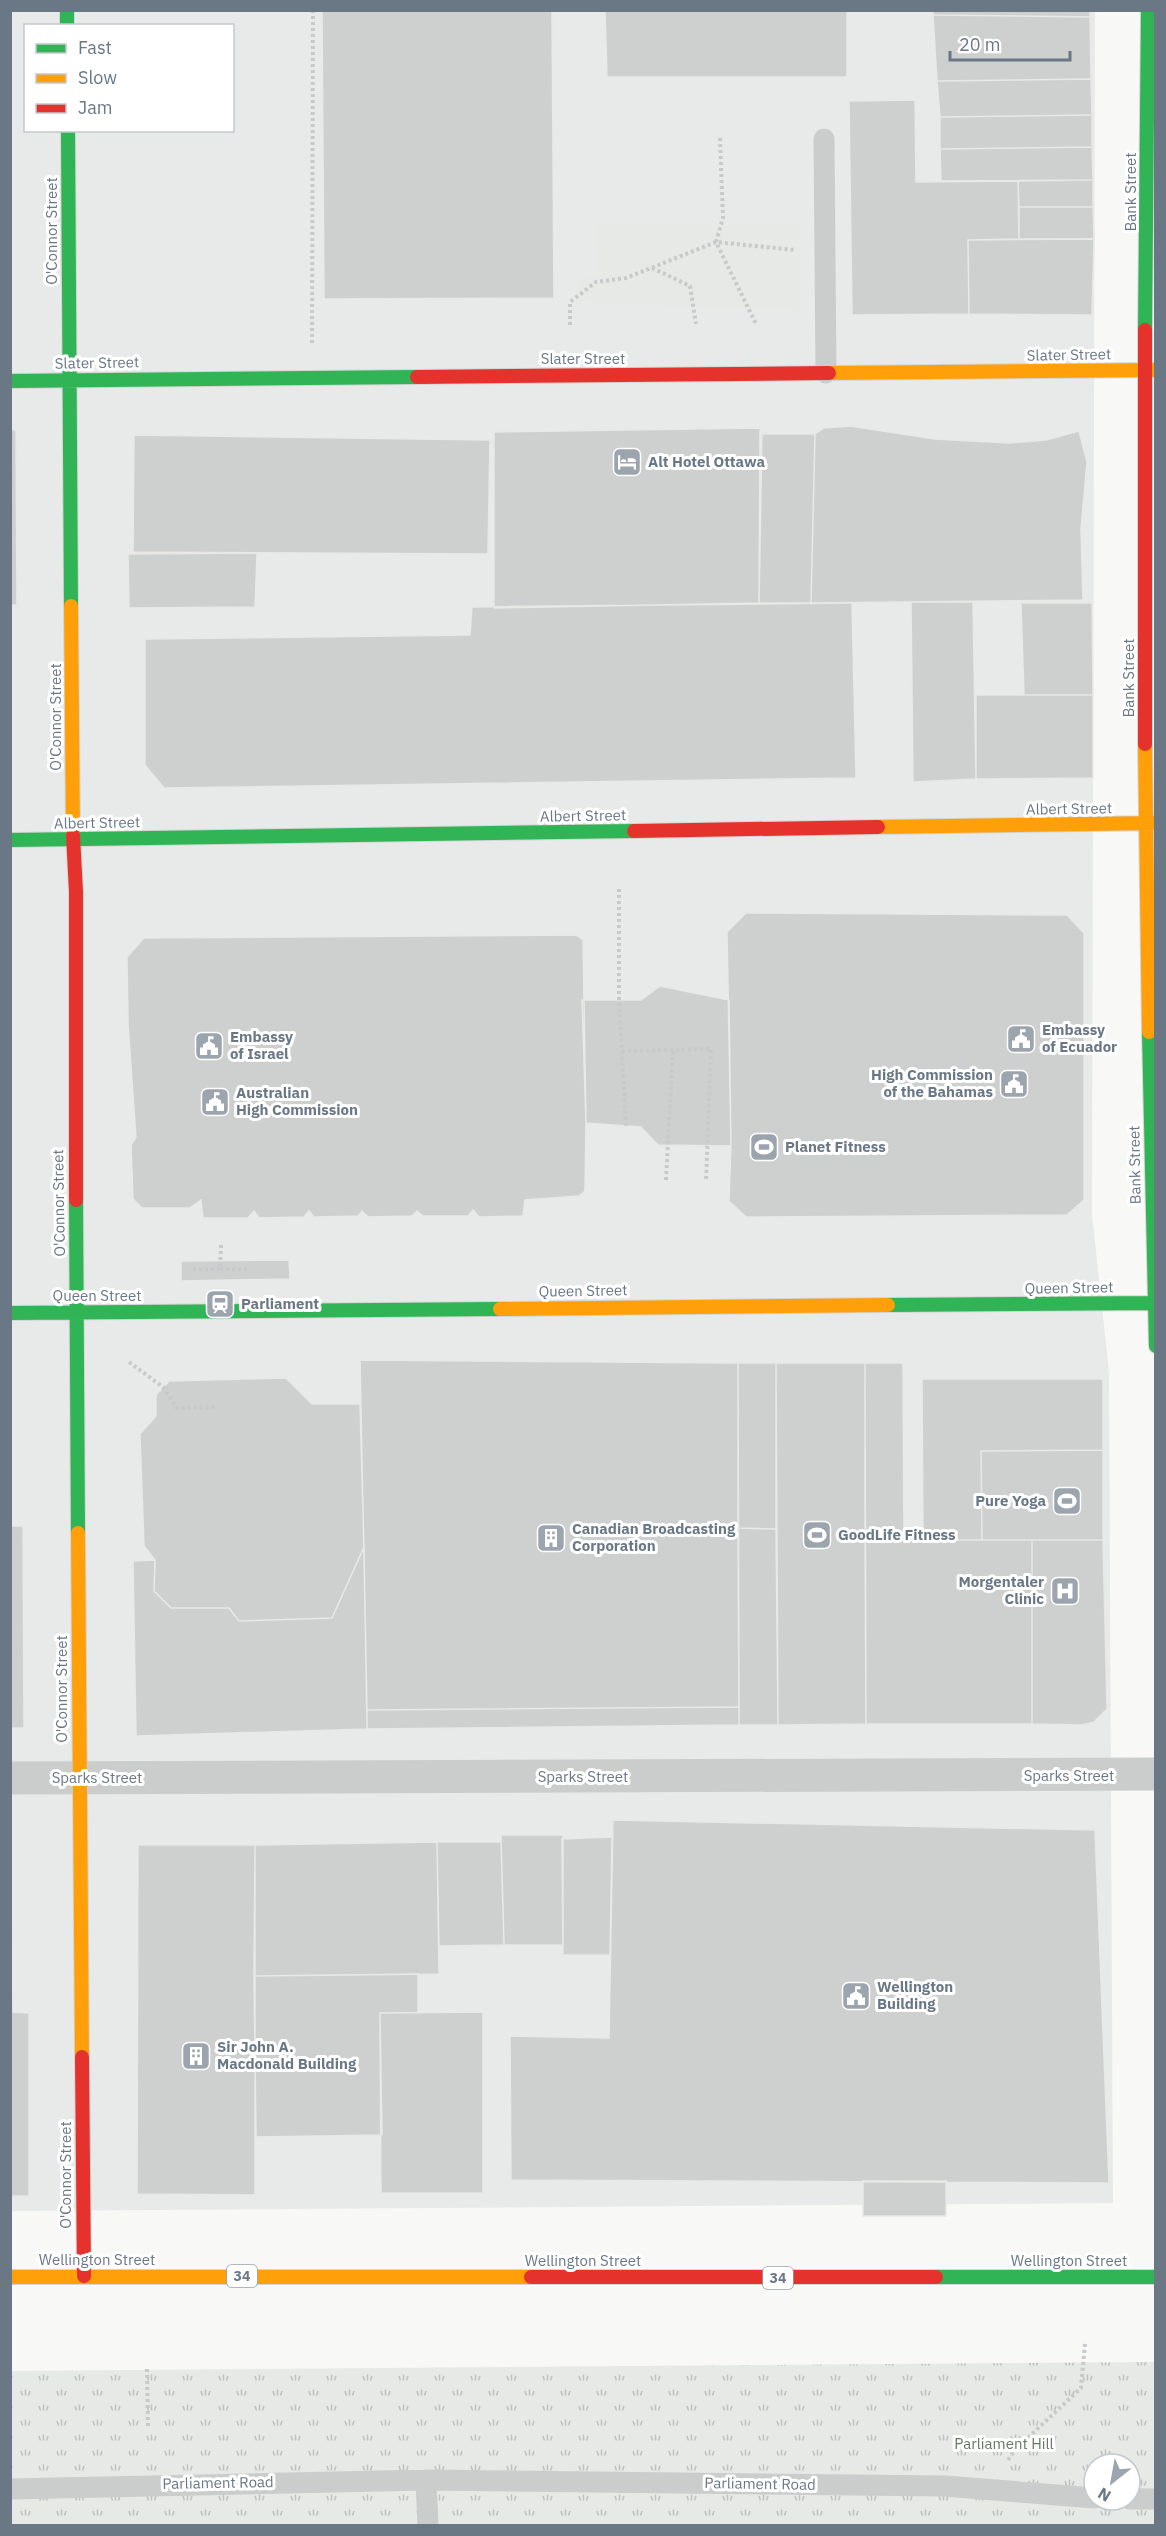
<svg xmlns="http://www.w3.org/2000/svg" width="1166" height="2536" font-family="'IBM Plex Sans',sans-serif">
	<defs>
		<pattern id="park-tufts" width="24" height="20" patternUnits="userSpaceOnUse" patternTransform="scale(1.5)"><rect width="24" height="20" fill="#e6e9e5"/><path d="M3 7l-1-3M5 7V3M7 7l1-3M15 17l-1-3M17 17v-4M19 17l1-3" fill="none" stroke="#bec2bf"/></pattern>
	</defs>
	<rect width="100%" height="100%" fill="#f8f8f7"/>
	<path fill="#e8eaea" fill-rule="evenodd" d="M10,11H1095L1092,1214L1109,1372L1113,2203L11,2211ZM26,26H232V130H26Z"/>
	<path fill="url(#park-tufts)" fill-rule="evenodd" d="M1155,2362V2525H11L10,2371ZM1094,2464H1130V2500H1094Z"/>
	<path fill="#e6e9e5" d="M597,225H799L800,311L579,302L580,277L598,276Z"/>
	<path fill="#cecfcf" stroke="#e8e8e6" stroke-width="1.5" d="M322,10H552L554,298L324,299Z
		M605,10H847V77H607Z
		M933,10H1090V17L933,15Z
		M933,15L1090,17L1091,79L937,81Z
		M1091,79L1092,115L940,117L937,81Z
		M915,100L916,182L1018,181L1019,239L968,240L969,314L852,315L849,101Z
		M1092,115V147L940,149V117Z
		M1092,147L1093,180L941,181L940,149Z
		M1093,180V207H1019L1018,181Z
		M1019,207H1093L1094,239H1019Z
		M1094,239L1092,315L969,314L968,240Z
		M850,426L935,439L1009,443L1046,440L1079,431L1087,462L1081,529L1083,600L811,603L815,434L824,428Z
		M760,428L759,603L494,608V432Z
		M10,430H16L17,605H10Z
		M762,434H815L811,603H759Z
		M134,435L490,440L488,554L133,552Z
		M257,553L255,607L129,608L128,554Z
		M911,602H973L976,779L913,782Z
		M852,603L856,778L164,788L145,765V639L470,635L472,607Z
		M1021,603H1092L1093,695H1024Z
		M976,695H1093V778L976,779Z
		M746,913L1067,915L1084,933V1200L1067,1215L746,1217L729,1201L731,1146L727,932Z
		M576,935L583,940L586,1123L585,1191L579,1196L525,1200L523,1216L479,1217L473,1210L468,1216H423L417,1211L412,1216L368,1217L362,1211L358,1216L314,1217L309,1211L304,1217L259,1218L254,1211L248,1218H203L201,1200L190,1208H142L133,1199L131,1145L136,1137L128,1023L127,957L144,938Z
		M660,986L729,1000L731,1146L658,1145L641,1127L586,1123L582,1000H641Z
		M289,1260L290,1279L181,1281V1261Z
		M360,1360L738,1363L739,1707L367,1710Z
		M738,1363H776V1529L738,1528Z
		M776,1363H865L866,1724L778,1725Z
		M865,1363H903L904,1540H865Z
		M286,1378L312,1404H360L364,1547L332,1618L239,1621L229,1608H171L154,1591L155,1560L144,1546L140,1434L156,1416V1395L169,1381Z
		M922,1379H1103V1450L981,1451L982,1540H923Z
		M1103,1450V1540H982L981,1451Z
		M10,1526H23L24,1728H10Z
		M738,1528L776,1529L778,1725H739Z
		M865,1540H1032V1724H866Z
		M1032,1540H1103L1107,1709L1094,1722L1082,1725L1032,1724Z
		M364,1547L367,1729L136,1736L133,1561L155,1560L154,1591L171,1608H229L239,1621L332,1618Z
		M739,1707V1725L367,1729V1710Z
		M613,1820L1095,1830L1109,2183L511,2180L510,2036L609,2038Z
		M501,1835H563V1945H504Z
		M10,1836H11L13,2012H10Z
		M612,1837L610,1955H563L562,1839Z
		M437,1842L439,1974L254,1976L255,1845Z
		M437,1842H501L504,1945L439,1946Z
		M138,1845H255V2195L137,2194Z
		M418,1974V2013H380L382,2135L256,2137L254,1976Z
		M10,2012L29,2013V2196H10Z
		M483,2012V2193H381L380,2013Z
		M863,2181H946V2216H863Z"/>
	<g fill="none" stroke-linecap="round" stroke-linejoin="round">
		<g stroke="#d4d5d5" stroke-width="16">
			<path id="fast" d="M67,10V26
				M68,130L71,606
				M1145,330L1148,10
				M10,381L417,377
				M10,840L634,831
				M1149,1032L1156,1346
				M76,1200L78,1533
				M888,1305L1156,1303
				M10,1313L500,1309
				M936,2277H1156"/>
		</g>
		<g stroke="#d4d5d5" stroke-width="16">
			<path id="slow" d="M829,373L1156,370
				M71,606L73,835
				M1145,744L1149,1032
				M878,827L1156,823
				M500,1309L888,1305
				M78,1533L82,2057
				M10,2277H531"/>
		</g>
		<g stroke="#d4d5d5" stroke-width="16">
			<path id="jam" d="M1145,330V744
				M417,377L829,373
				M634,831L878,827
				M73,835L76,892V1200
				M82,2057L84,2276
				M531,2277H936"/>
		</g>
		<path stroke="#c8c9cb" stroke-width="4" stroke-dasharray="3 3" stroke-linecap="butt" d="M720,138L723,218L716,242L795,250
			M652,268L690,286L696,324
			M570,325V302L596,282L626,278L716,242L756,324
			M312,343L313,10
			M619,889V1000L626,1126
			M622,1051L711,1049L706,1181
			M666,1180L673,1050
			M193,1269H220L221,1245
			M220,1269H250
			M129,1362L163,1387L177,1408L218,1407
			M147,2369L148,2426
			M1008,2460L1015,2450L1081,2388L1085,2344"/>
		<path stroke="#cbcccc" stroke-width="21" d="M824,139L826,373
			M426,2480L428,2526
			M10,2489L426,2480L945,2486L1094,2498
			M1130,2499H1156"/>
		<path stroke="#cbcccc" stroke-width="33" d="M10,1778L1156,1774"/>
		<use href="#fast" stroke="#30b455" stroke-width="14"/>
		<use href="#slow" stroke="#ff9f0a" stroke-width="14"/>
		<use href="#jam" stroke="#e5322d" stroke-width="14"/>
	</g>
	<defs>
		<g id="hotel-square" transform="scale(1.5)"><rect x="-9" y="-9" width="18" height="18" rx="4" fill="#9ca4ad" stroke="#fff"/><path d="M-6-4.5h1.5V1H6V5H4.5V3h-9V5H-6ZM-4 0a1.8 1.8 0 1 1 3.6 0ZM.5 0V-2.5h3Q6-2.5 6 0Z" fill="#fff"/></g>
		<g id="civic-square" transform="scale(1.5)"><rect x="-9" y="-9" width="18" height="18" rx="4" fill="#9ca4ad" stroke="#fff"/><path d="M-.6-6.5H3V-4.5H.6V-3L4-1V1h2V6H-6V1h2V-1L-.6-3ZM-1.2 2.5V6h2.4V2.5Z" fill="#fff"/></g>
		<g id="stadium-square" transform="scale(1.5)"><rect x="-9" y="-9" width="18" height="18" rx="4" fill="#9ca4ad" stroke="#fff"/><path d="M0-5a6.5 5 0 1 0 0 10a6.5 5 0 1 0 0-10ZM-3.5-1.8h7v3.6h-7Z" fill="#fff"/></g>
		<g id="station-square" transform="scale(1.5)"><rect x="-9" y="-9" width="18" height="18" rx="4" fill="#9ca4ad" stroke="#fff"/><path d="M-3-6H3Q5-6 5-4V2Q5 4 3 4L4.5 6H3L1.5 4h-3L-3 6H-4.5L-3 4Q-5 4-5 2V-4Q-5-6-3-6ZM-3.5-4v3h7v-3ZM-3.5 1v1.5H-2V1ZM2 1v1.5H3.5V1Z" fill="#fff"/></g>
		<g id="building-square" transform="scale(1.5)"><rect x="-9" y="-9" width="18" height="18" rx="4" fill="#9ca4ad" stroke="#fff"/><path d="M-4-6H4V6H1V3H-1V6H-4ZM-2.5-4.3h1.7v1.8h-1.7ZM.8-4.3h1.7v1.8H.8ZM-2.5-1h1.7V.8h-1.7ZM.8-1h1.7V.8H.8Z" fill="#fff"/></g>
		<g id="hospital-square" transform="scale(1.5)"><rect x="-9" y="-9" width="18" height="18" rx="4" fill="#9ca4ad" stroke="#fff"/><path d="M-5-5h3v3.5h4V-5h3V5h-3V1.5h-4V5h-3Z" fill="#fff"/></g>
	</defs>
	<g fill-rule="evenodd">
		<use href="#hotel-square" x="627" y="462"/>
		<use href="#civic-square" x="1021" y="1039"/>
		<use href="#civic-square" x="209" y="1046"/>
		<use href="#civic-square" x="1014" y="1084"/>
		<use href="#civic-square" x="215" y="1102"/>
		<use href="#stadium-square" x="764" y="1147"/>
		<use href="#station-square" x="220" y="1304"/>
		<use href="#stadium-square" x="1067" y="1501"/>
		<use href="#stadium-square" x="817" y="1535"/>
		<use href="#building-square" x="551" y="1538"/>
		<use href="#hospital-square" x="1065" y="1591"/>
		<use href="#civic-square" x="856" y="1996"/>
		<use href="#building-square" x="196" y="2056"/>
	</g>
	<g text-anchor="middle" stroke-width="6" stroke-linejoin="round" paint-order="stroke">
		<g fill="#fff" stroke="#97a0aa" stroke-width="1.5">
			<rect x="227" y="2265" width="30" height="22" rx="4.5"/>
			<rect x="763" y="2267" width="30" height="22" rx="4.5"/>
		</g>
		<g font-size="14" font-weight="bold" fill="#6a7785">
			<text x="242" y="2281">34</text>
			<text x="778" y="2283">34</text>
		</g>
		<g font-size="15" fill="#6a7785" stroke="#fff">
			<text transform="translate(1131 192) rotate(-90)" y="5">Bank Street</text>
			<text transform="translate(52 231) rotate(-90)" y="5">O'Connor Street</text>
			<text transform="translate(1069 355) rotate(-1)" y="5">Slater Street</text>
			<text x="583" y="364">Slater Street</text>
			<text transform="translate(97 363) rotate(-1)" y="5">Slater Street</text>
			<text transform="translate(1129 678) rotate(-90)" y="5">Bank Street</text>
			<text transform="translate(56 717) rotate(-90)" y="5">O'Connor Street</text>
			<text transform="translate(1069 809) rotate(-1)" y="5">Albert Street</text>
			<text transform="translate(583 816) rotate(-1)" y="5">Albert Street</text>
			<text transform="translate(97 823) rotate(-1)" y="5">Albert Street</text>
			<text transform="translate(1135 1165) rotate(-91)" y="5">Bank Street</text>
			<text transform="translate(59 1203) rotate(-91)" y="5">O'Connor Street</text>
			<text transform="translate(1069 1288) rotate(-1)" y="5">Queen Street</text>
			<text transform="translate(583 1291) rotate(-1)" y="5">Queen Street</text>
			<text x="97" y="1301">Queen Street</text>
			<text transform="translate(62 1689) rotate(-90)" y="5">O'Connor Street</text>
			<text x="1069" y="1781">Sparks Street</text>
			<text x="583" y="1782">Sparks Street</text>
			<text x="97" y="1783">Sparks Street</text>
			<text transform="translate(66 2175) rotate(-90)" y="5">O'Connor Street</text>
			<text x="97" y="2265">Wellington Street</text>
			<text x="583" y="2266">Wellington Street</text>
			<text x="1069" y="2266">Wellington Street</text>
			<text transform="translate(218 2483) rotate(-1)" y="5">Parliament Road</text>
			<text transform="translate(760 2484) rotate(1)" y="5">Parliament Road</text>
		</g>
		<g font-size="15" font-weight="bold" fill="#6a7785" stroke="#fff" text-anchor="start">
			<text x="648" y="467">Alt Hotel Ottawa</text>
			<text x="1042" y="1035">Embassy<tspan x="1042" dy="17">of Ecuador</tspan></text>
			<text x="230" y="1042">Embassy<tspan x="230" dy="17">of Israel</tspan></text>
			<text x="993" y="1080" text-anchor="end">High Commission<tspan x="993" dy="17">of the Bahamas</tspan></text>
			<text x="236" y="1098">Australian<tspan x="236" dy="17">High Commission</tspan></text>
			<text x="785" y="1152">Planet Fitness</text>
			<text x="241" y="1309">Parliament</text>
			<text x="1046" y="1506" text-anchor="end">Pure Yoga</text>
			<text x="572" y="1534">Canadian Broadcasting<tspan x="572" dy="17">Corporation</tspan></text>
			<text x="838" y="1540">GoodLife Fitness</text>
			<text x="1044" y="1587" text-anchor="end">Morgentaler<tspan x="1044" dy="17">Clinic</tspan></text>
			<text x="877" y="1992">Wellington<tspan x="877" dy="17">Building</tspan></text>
			<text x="217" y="2052">Sir John A.<tspan x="217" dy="17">Macdonald Building</tspan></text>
		</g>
		<g font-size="15" fill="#667864" stroke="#fff">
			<text x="1004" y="2449">Parliament Hill</text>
		</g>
	</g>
	<rect width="1166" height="2536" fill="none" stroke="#6a7785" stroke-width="24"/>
	<rect x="24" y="24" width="210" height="108" fill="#ffffff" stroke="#c3c9ce" stroke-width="1.5"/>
	<rect x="36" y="44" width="30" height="9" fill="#30b455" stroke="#c3c9ce" stroke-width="1.5"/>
	<text x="78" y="54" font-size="18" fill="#6a7785">Fast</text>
	<rect x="36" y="74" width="30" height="9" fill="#ff9f0a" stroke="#c3c9ce" stroke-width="1.5"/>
	<text x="78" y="84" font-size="18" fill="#6a7785">Slow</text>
	<rect x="36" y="104" width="30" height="9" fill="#e5322d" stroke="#c3c9ce" stroke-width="1.5"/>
	<text x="78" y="114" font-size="18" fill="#6a7785">Jam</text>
	<g transform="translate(1112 2482) rotate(211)"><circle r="28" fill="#ffffff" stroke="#c3c9ce" stroke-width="1.5"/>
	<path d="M0-4.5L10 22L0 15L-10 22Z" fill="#9ca4ad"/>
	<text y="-9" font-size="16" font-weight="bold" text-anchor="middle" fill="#6a7785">N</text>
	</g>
	<path d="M950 51v9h120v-9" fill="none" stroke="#6a7785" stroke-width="3"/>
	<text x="959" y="51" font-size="18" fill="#6a7785" stroke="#ffffff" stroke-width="4.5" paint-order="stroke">20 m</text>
</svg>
